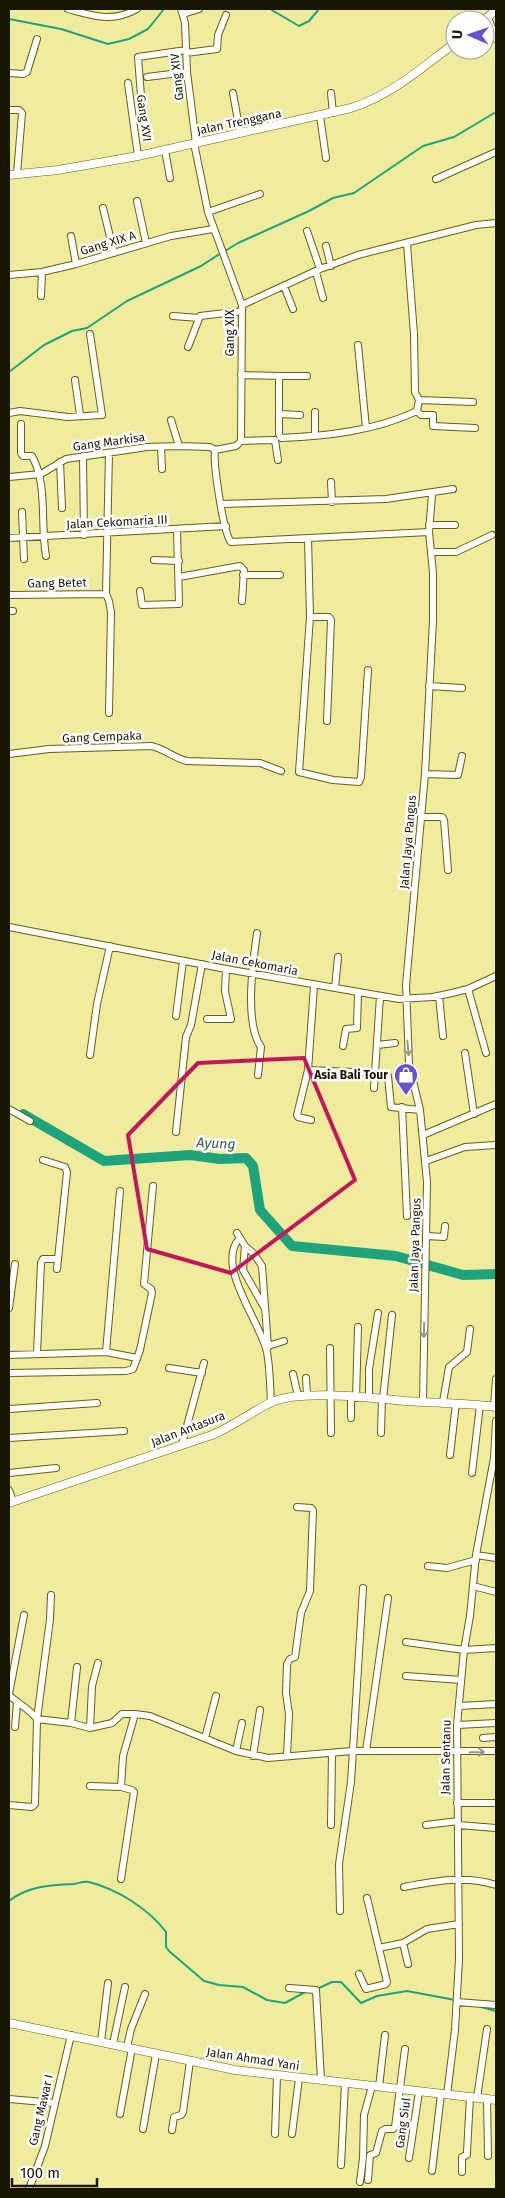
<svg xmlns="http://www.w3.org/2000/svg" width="505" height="2198" font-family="'Fira Sans',sans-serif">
	<rect width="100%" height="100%" fill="#efec9d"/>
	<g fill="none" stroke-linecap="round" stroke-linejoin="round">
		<path stroke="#1da47c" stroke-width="2" d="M270,9L299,26L309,21L319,9
			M9,19L61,29L108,44L129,39L148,29L164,9
			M225,251L238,243L309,211L333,198L354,193L423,146L454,137L496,112
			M9,372L44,345L72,331L87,328L127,301L201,266L221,253
			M9,1901C28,1886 50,1885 74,1884C79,1883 84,1881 89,1882C117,1889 149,1909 166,1932V1947L169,1951L204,1981L219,1985L243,1987L267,2000L285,2003L305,1992
			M317,1989L332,1982H341L361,2003L377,1996L407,1991L455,2000
			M481,2007L496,2011"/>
		<path stroke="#1da47c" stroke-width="10" d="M23,1114L104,1161L190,1155L220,1159L246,1158L253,1166L260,1210L292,1246L396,1256L463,1275L496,1274"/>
		<g stroke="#666109" stroke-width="8">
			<path id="minor" d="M68,9C94,16 112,23 137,9
				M181,9L185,23L187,72L196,143
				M183,14L199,9
				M488,17L496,39
				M186,53L217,49L218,35L226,15
				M9,73L23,74L27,72L37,39
				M147,77L187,72
				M128,83L138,156
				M233,93L240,132
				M331,93L333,113
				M142,109L138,57L186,50
				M9,110H19L22,113L17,174
				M320,116L326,158
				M194,143L208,212L242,305L241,441L236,446L215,450
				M165,150L170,178
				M436,179L496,152
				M137,201L146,243
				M103,208L114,253
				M208,212L260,194
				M307,231L320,269
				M71,236L76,264
				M326,246L331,266
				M316,272L323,298
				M9,275L42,272L76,264L171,236L213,229
				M284,286L293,309
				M41,296L42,272
				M242,305L320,269L358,255L476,225L496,223
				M173,316L199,318
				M358,345L366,428
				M188,347L200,316L242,311
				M241,375L279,376V434L281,438C327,436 375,431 417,411L419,400L415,392L414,334L407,244
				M279,376H307
				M75,380L80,415
				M419,400L473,402
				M417,411L421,415H433V426L475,428
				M9,413L20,411L68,417L102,415L90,334
				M279,414L300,415
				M171,420L179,446
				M21,424V453L23,456H32C48,485 40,523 46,556
				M315,434V412
				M241,441L275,440L278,460
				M161,447L162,469
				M215,450C213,462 223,533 231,542L429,532
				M83,456L84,535
				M60,462L62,508
				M9,477L41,474L66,459L147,447L179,446L210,447L215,450
				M331,482L332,502
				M221,504L386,499L453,489
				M22,512L24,559
				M429,525H455
				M9,538L226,526
				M308,538L310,617L299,772L333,780L359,782L361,777L368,670
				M431,552H456L492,535
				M154,560L179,561
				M243,575H280
				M179,577L240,566L244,570L242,601
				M140,591L142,605L179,604L177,530
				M9,595L106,594
				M9,611H13
				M310,617H329L331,620L327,721
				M429,686L462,688
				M109,713L111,612L109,601L106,594L109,453
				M9,754L49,749L151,746C164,748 173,758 187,761L260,763L281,771
				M425,774L458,775L462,756
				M421,817H442L444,820L448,870
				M9,927L226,969L399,999L433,997L452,993L468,989L496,976
				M257,933C253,962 244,1023 261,1047L258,1075
				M335,988L338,957
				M468,989L486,1053
				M439,996L443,1036
				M176,1016L183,961
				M207,1019H231L225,991L226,969
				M377,1045L395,1043
				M343,1046L346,1029L357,1028L358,992
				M465,1053L474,1114
				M90,1055L97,1004L110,946
				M308,1070L375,1073L380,996
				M388,1076L391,1107L420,1110
				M374,1088L375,1073
				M402,1107L407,1216
				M9,1109L30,1121
				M311,1120L298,1117L297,1115L308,1070L314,986
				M176,1132L186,1037L191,1025L202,964
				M423,1135L496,1104
				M426,1161L465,1147L496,1145
				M237,1233L245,1246L243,1270L264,1307
				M426,1236L444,1237L445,1226
				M240,1238C214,1264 261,1323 267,1352C270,1368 270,1386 271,1402
				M245,1246L254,1254L262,1266L268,1347
				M57,1269L58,1259
				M9,1308L15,1264
				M268,1346L284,1341
				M330,1348L331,1433
				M106,1352L120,1191
				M37,1353L41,1263L43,1259H58L67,1172L65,1167L43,1160
				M9,1355L106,1352L137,1358
				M169,1368L202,1373
				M9,1373L126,1371L133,1369L140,1350L152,1293L151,1289L144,1284L153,1186
				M293,1374L298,1396
				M306,1378L307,1395
				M351,1397V1418
				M356,1398L358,1327
				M369,1398V1369L378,1313
				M383,1399L392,1315
				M423,1402L427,1182L420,1110L409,1064L406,985L425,774L433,620V573L429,532L432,495L431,492
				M443,1402L449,1367L467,1352L470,1329
				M494,1406L496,1379
				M9,1409L97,1403
				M381,1433L382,1398
				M9,1438L124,1431
				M182,1444L204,1363
				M450,1455L456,1403
				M9,1473L56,1468
				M472,1473L480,1405
				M9,1490L13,1501
				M476,1555L496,1558
				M428,1566L447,1568L476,1560
				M473,1586L496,1592
				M406,1642L464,1650L496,1648
				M406,1676L461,1680
				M9,1694L24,1615
				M9,1695C18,1704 29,1708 37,1719
				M459,1706L496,1704
				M37,1719L71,1723L90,1728L112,1723L122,1714H135L150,1716L236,1751L268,1758L352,1751H496
				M71,1723L77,1667
				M457,1725L496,1723
				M15,1727L17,1703
				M90,1728L92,1686L98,1663
				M205,1738L216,1696
				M483,1738L496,1737
				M236,1751L242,1723
				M366,1751L388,1598
				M253,1756L260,1710
				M287,1756L289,1714L286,1693L287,1664L290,1659L295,1657L301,1613L310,1591L313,1510L311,1508L297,1507
				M90,1786L121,1787
				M457,1803H496
				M9,1805L32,1807L35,1804L37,1719L50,1619L51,1595
				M331,1825L332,1754
				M426,1825L458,1821
				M458,1825L496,1828
				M121,1879L134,1792L132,1790L121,1787L123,1756L135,1714
				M404,1887C435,1881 466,1875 496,1885
				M340,1911L339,1864L351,1782L363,1588
				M403,1943L408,1964
				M379,1948L403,1943L427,1929L459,1924
				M359,1974L366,1989L386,1984L387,1982L367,1898
				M289,1988L316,1990L321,2080
				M457,2002L496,2005
				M101,2042L108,1983
				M113,2044L125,1987
				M127,2047L131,2029L145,1994
				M379,2087L385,2035
				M447,2095L455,2030L459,1959L457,1725L464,1650L470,1616L476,1555L494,1458L496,1421
				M477,2098L487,2029
				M9,2099L55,2103
				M487,2099L488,2156
				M120,2114L132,2048
				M143,2129L156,2054
				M172,2130L174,2117L181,2115L183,2112L190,2061
				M275,2134L277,2076
				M292,2134L299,2078
				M409,2158L419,2092
				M341,2165L345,2083
				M432,2171L441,2094
				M462,2172V2157L467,2155V2152L470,2097
				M368,2180L370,2155L376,2153L382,2131L385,2129H393L395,2127L405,2049
				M360,2182L363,2158L364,2115L372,2086
				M29,2189L45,2146L71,2035"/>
		</g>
		<g stroke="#666109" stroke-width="9">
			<path id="major" d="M484,20L496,10
				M9,175L58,170L138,156L351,108C392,95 421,68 455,43
				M9,1503L212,1435C234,1426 252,1411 272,1402C301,1389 372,1398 405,1401C435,1403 466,1403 496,1407
				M9,2023L235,2070L496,2100"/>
		</g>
		<use href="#minor" stroke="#fff" stroke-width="6"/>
		<use href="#major" stroke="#fff" stroke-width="8"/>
	</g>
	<defs><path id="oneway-shaft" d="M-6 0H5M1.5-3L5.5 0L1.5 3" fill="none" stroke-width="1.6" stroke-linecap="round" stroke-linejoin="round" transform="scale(1.25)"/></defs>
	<g stroke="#97968c">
		<use href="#oneway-shaft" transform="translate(408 1048) rotate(85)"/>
		<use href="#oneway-shaft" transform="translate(424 1330) rotate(91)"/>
		<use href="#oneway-shaft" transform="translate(477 1752) rotate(-1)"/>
	</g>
	<path fill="none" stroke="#c2185b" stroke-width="4" stroke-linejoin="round" d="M304,1058L355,1180L231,1273L147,1249L128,1135L198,1063Z"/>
	<defs>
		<g id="shop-pin" transform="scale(1.25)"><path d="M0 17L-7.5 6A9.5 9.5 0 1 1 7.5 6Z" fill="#6852cc" stroke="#fff"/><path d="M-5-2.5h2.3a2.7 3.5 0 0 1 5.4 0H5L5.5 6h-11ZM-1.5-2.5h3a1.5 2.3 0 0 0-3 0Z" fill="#fff"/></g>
	</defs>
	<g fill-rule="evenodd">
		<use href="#shop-pin" x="406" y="1075"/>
	</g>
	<g text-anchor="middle" stroke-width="5" stroke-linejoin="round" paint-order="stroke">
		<g font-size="12" fill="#181600" stroke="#fff">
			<text transform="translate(177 77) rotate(-96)" y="4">Gang XIV</text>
			<text transform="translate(144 118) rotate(82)" y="4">Gang XVI</text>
			<text transform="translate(239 122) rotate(-12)" y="4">Jalan Trenggana</text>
			<text transform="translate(108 243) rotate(-17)" y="4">Gang XIX A</text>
			<text transform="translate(230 333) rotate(-90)" y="4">Gang XIX</text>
			<text transform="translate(109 442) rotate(-8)" y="4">Gang Markisa</text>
			<text transform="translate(117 522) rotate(-3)" y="4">Jalan Cekomaria III</text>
			<text transform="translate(57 583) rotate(-1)" y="4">Gang Betet</text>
			<text transform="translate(102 737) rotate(-2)" y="4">Gang Cempaka</text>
			<text transform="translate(408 842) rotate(-85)" y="4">Jalan Jaya Pangus</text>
			<text transform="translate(255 963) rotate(11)" y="4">Jalan Cekomaria</text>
			<text transform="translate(415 1245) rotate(-88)" y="4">Jalan Jaya Pangus</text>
			<text transform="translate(188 1429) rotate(-21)" y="4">Jalan Antasura</text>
			<text transform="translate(446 1757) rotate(-89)" y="4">Jalan Sentanu</text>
			<text transform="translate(253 2059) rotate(9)" y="4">Jalan Ahmad Yani</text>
			<text transform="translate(41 2110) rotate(-77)" y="4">Gang Mawar I</text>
			<text transform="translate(403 2123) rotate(-82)" y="4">Gang Siul</text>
		</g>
		<g font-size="12" font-weight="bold" fill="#181600" stroke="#fff" text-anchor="end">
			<text x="388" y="1079">Asia Bali Tour</text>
		</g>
		<g font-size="14" font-style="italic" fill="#2c5e4b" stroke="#fff">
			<text transform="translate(216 1143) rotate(3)" y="5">Ayung</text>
		</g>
	</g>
	<rect width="505" height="2198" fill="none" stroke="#181600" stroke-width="20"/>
	<g transform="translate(470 35) rotate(272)"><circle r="24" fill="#ffffff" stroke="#a3a299"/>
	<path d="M0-4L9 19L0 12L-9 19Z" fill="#6852cc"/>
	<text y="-8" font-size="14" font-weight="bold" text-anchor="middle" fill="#181600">U</text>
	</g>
	<path d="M12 2178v8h85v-8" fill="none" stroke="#181600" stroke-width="2.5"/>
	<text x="20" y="2178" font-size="15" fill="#181600" stroke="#ffffff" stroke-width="4" paint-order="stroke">100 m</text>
</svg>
